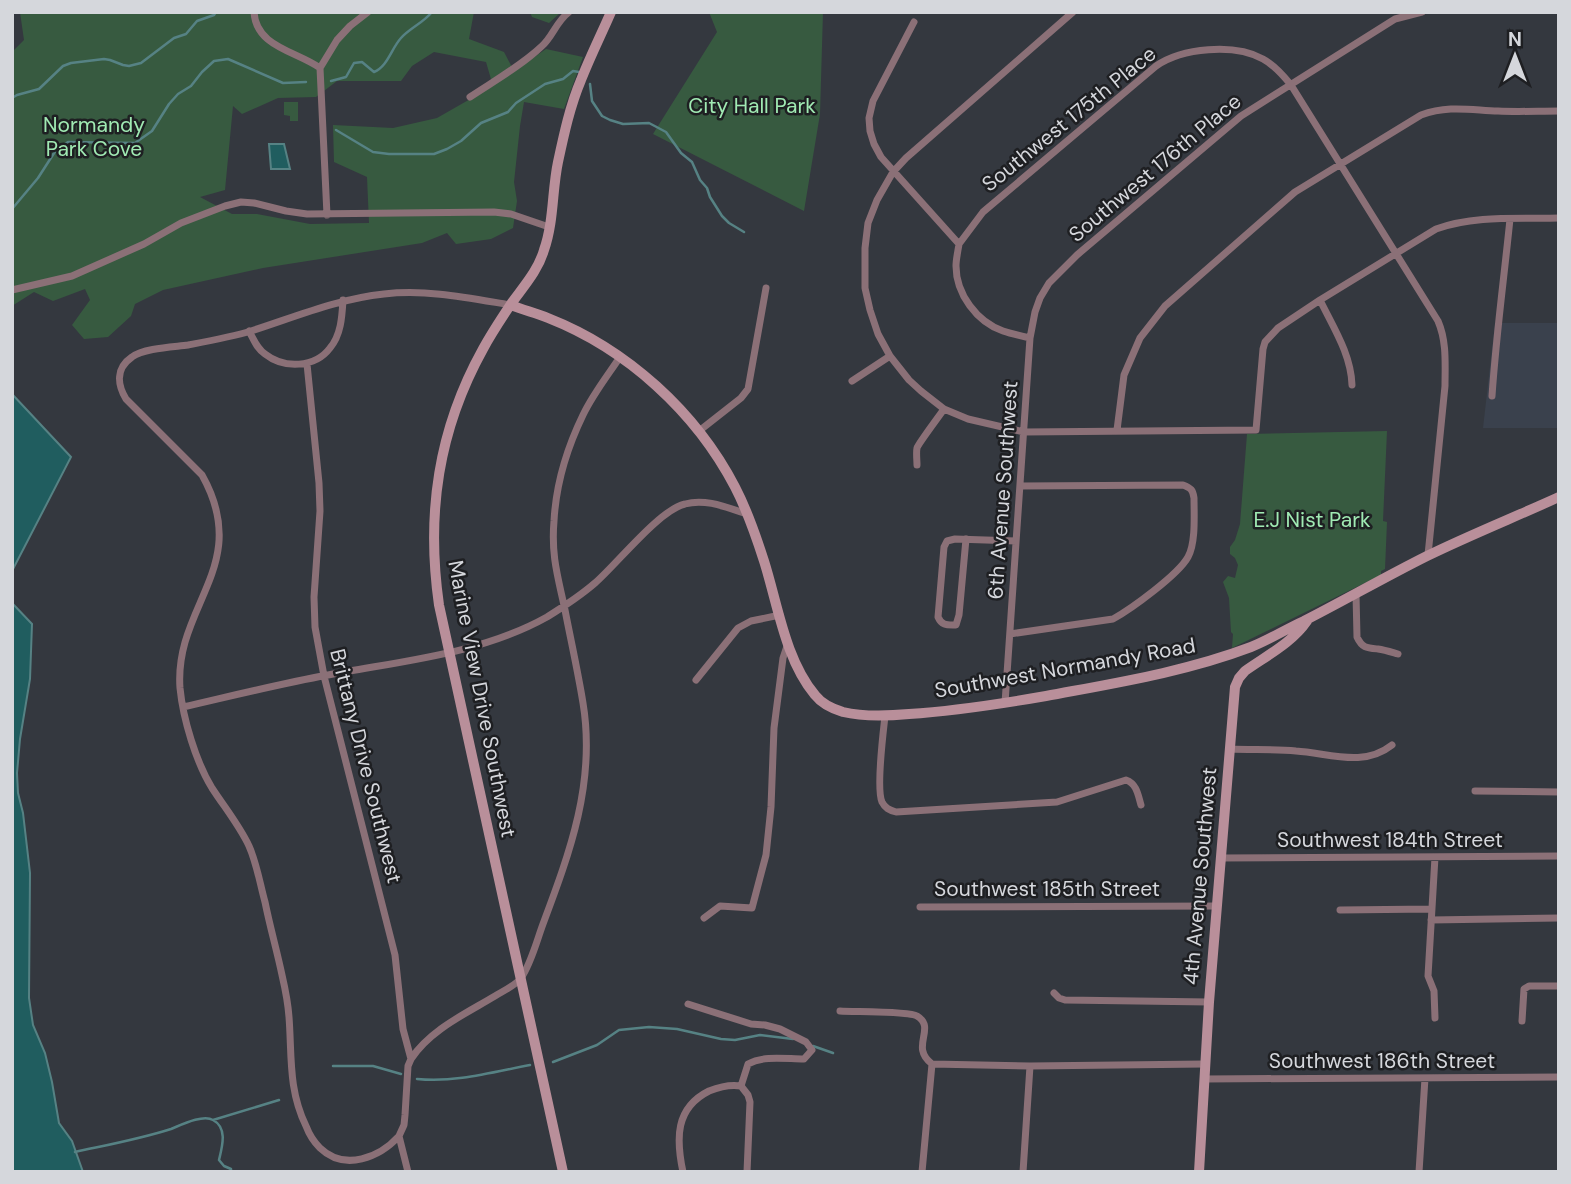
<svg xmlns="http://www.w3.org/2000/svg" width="1571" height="1184" font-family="'DM Sans',sans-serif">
	<rect width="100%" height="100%" fill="#34383f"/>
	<path fill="#3a414d" d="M1495,323H1559V428H1483Z"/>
	<path fill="#375a40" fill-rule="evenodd" d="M20,12H474L469,39L504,52L514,71L546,49L583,57L564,109L524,102L520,126L514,182L517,201L513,228L491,239L456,244L447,233L422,243L263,268L163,290L135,304L131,316L108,337L84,339L72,325L90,300L85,289L53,301L34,292L12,306V294L15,292L12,289V52L24,40ZM434,52L486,62L493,86L437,118L393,128L333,125L334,162L367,177L369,223L310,224L257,214H232L200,197L225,190L233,106L242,114L278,98L316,97L337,81H401L412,66Z
		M530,12H561L549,23L532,17Z
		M709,12H823L820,114L804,211L653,134L717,32Z
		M284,102H298V121H290V116L284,115Z
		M1387,431L1383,521L1387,522L1385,569L1381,571V575L1232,648L1233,634L1231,632L1229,598L1223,582L1228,576L1235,578L1238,565L1235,558L1230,554V547L1235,540L1240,524L1247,434Z"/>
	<path fill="#205d5f" stroke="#568284" stroke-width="2" d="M269,144H284L290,169H271Z
		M12,394L71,457L12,571Z
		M12,603L32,624L30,679L20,739L17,773L18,793L23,813L30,873L29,998L33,1025L45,1053L52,1082L59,1123L72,1141L83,1172H12Z"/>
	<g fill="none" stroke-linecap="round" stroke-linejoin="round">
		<path stroke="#568284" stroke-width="2.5" d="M331,81L346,77L354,63L362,62L374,72C388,66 391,49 401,38C410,28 423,23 432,12
			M590,84L592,101L602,116L610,120L623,124L649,123L666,132L681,153L692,162L700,180L707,188L710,197L722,216L729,223L744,232
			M12,98L17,95L39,89L63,66L71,63L104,59L110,60L123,65L129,66L141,63L174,38L186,34L197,21L214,15L216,12
			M336,130L373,152L389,154H434L447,149L461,141L481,123L508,112L516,103L545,84L563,79L573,71L579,72
			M12,209L38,178L56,150L68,142L135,143L152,131L169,104L178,94L191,86L202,72L214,61L228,59L283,83L306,82
			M813,1046L833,1053
			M553,1062L597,1045L619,1030L649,1027L677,1029L721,1039L735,1040L760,1035L793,1039
			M333,1066H373L401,1074
			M417,1079C455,1083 493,1072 530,1065
			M213,1120L279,1100
			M75,1152C107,1145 140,1139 171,1129C181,1125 203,1114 213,1120C228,1128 222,1147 219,1160L224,1166L231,1169V1172"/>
		<path stroke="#8b7077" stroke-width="7" d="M254,12C256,47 296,51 320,68
			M1073,12L906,158L893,172L877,200L868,223L865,248V288L870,310L878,334L890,356L909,380L921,391L944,409L968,419L1024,432L1256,430L1263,349L1265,342L1278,328L1320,300L1436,229C1474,215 1518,219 1559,218
			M914,22L873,101L869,118L870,131L874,144L881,157L959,244C958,251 956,259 956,266C956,294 977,322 1003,331C1012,334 1021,336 1030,338
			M320,68L327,215
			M320,68L337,40L350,26L368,12
			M470,97C494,81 521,66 542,46C553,36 556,22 569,12
			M959,244L983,212L1156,66C1182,48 1234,43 1263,59C1274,65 1283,75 1291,85L1438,321C1447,342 1445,364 1445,386L1428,555
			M12,290L72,276L144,244L181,223L225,206L241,202L254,203L286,211L307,214L494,212L511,214L549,227
			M1320,300C1333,327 1351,354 1352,385
			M249,331C254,340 257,349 265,354C284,369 315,368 330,348C341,335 342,317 343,300
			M307,364L319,483L320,511L314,597L315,627L324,676L395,955L403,1029L411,1059L408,1066L405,1115L404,1125L399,1136L408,1172
			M852,381L890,356
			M1492,396C1496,336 1504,278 1510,219
			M1117,430L1124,375L1140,338L1165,306L1295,192L1421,115C1448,105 1470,110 1498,111C1518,112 1538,111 1559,111
			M699,431L741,398L748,389L766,288
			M917,465C917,460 916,453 917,448C918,444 940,415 944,409
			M966,539L959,615L956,625C947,625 942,626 938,617L944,547L947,541L955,539L1016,541
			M1356,594L1357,637C1362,648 1367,648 1378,649C1385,650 1391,652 1398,654
			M1010,634L1113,619C1131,609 1178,575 1188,557C1196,543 1194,514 1194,498C1193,490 1191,488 1183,485L1020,486
			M696,680L738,628L751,621L780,615
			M1005,703L1030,338L1035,312L1040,298L1049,283L1077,255L1241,116L1395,19L1422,12
			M183,707C231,696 279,684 328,675C401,661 481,654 547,617C563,607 580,596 595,583C617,564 659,510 685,504C706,498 728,508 747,514
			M885,716C883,734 876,789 882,802C885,808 889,810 896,812L1057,802L1126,780C1137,784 1138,795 1141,805
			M1230,749C1252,750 1274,749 1296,751C1329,753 1363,768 1392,745
			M1475,791L1559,792
			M1435,857L1428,976L1434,991L1435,1018
			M1221,858L1559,856
			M920,907L1217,906
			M1340,910L1431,909
			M704,918L720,906L752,908L766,855L771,807L774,728L783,658L788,643
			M1431,920L1559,918
			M1054,993L1059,998L1065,1000L1209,1002
			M688,1004L751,1024L765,1025L780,1029L806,1042L812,1050L804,1059C786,1059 764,1055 748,1064L741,1086
			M840,1011C854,1012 908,1011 917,1016C937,1028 909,1047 932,1064
			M1522,1021L1524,989L1529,986H1559
			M411,1059C430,1030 465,1014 495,996C503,991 515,986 521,978C531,964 537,940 543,924C570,852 596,782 583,703C578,672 571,641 565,610C558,577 551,556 554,521C556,484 567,448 583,415C593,394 608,375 620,357
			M932,1064L1030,1066L1205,1064
			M1205,1079L1559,1077
			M741,1086L748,1095L750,1102L747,1172
			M399,1136C380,1157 345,1172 320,1148C314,1142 309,1134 306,1126C288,1089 292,1055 289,1017C288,1003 285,988 282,975C277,951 270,927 265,902C260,884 257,864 249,846C239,825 225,808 212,788C196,762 183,719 180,688C174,605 253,566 202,475L126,399C117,384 116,368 132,357C144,348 173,347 188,345C209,341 231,337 251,331C295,317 337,299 384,294C427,289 469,298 511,305
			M683,1172C676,1139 675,1108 709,1091C719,1087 730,1084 741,1086
			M922,1172L932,1064
			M1023,1172L1030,1066
			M1419,1172L1425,1078"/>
		<path stroke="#b98f9a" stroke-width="10" d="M511,305C523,310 536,313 548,318C627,349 696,412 735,487C747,510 756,536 764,561C778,605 785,659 815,695C822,704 833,709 843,712C864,717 887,716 909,714C955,711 1000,704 1046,696C1115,683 1185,672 1251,647C1269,640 1286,629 1304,621C1345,600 1385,577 1427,556C1470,535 1515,517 1559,497
			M563,1172L439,605C426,514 438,430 483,349C491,334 501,319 511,304C523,287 538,271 544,250C554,222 552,190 558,162C564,134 570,106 581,80C590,57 601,35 611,12
			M1199,1172L1209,1002L1235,687L1239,678L1245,671C1266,656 1292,643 1307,621"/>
	</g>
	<g text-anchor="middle" stroke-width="5" stroke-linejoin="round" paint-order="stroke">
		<g font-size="21" fill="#a0eab3" stroke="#1e1f22">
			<text x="752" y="113">City Hall Park</text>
			<text x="94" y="132">Normandy<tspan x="94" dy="24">Park Cove</tspan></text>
			<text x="1312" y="527">E.J Nist Park</text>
		</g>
		<g font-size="21" fill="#d5d7dc" stroke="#1e1f22">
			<text transform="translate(1069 119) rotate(-39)" y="7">Southwest 175th Place</text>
			<text transform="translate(1155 168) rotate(-40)" y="7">Southwest 176th Place</text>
			<text transform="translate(1003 490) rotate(-86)" y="7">6th Avenue Southwest</text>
			<text transform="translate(1065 668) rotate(-10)" y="7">Southwest Normandy Road</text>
			<text transform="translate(482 699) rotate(79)" y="7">Marine View Drive Southwest</text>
			<text transform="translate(366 766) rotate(76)" y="7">Brittany Drive Southwest</text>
			<text x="1390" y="847">Southwest 184th Street</text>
			<text transform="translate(1200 876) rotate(-85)" y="7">4th Avenue Southwest</text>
			<text x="1047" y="896">Southwest 185th Street</text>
			<text x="1382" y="1068">Southwest 186th Street</text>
		</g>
	</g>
	<rect width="1571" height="1184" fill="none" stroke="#d5d7dc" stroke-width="28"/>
	<g transform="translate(1515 56)" stroke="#1e1f22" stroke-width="5" paint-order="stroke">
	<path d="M0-5L12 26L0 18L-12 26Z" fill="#d5d7dc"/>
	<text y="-10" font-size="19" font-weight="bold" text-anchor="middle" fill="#d5d7dc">N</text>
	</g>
</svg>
